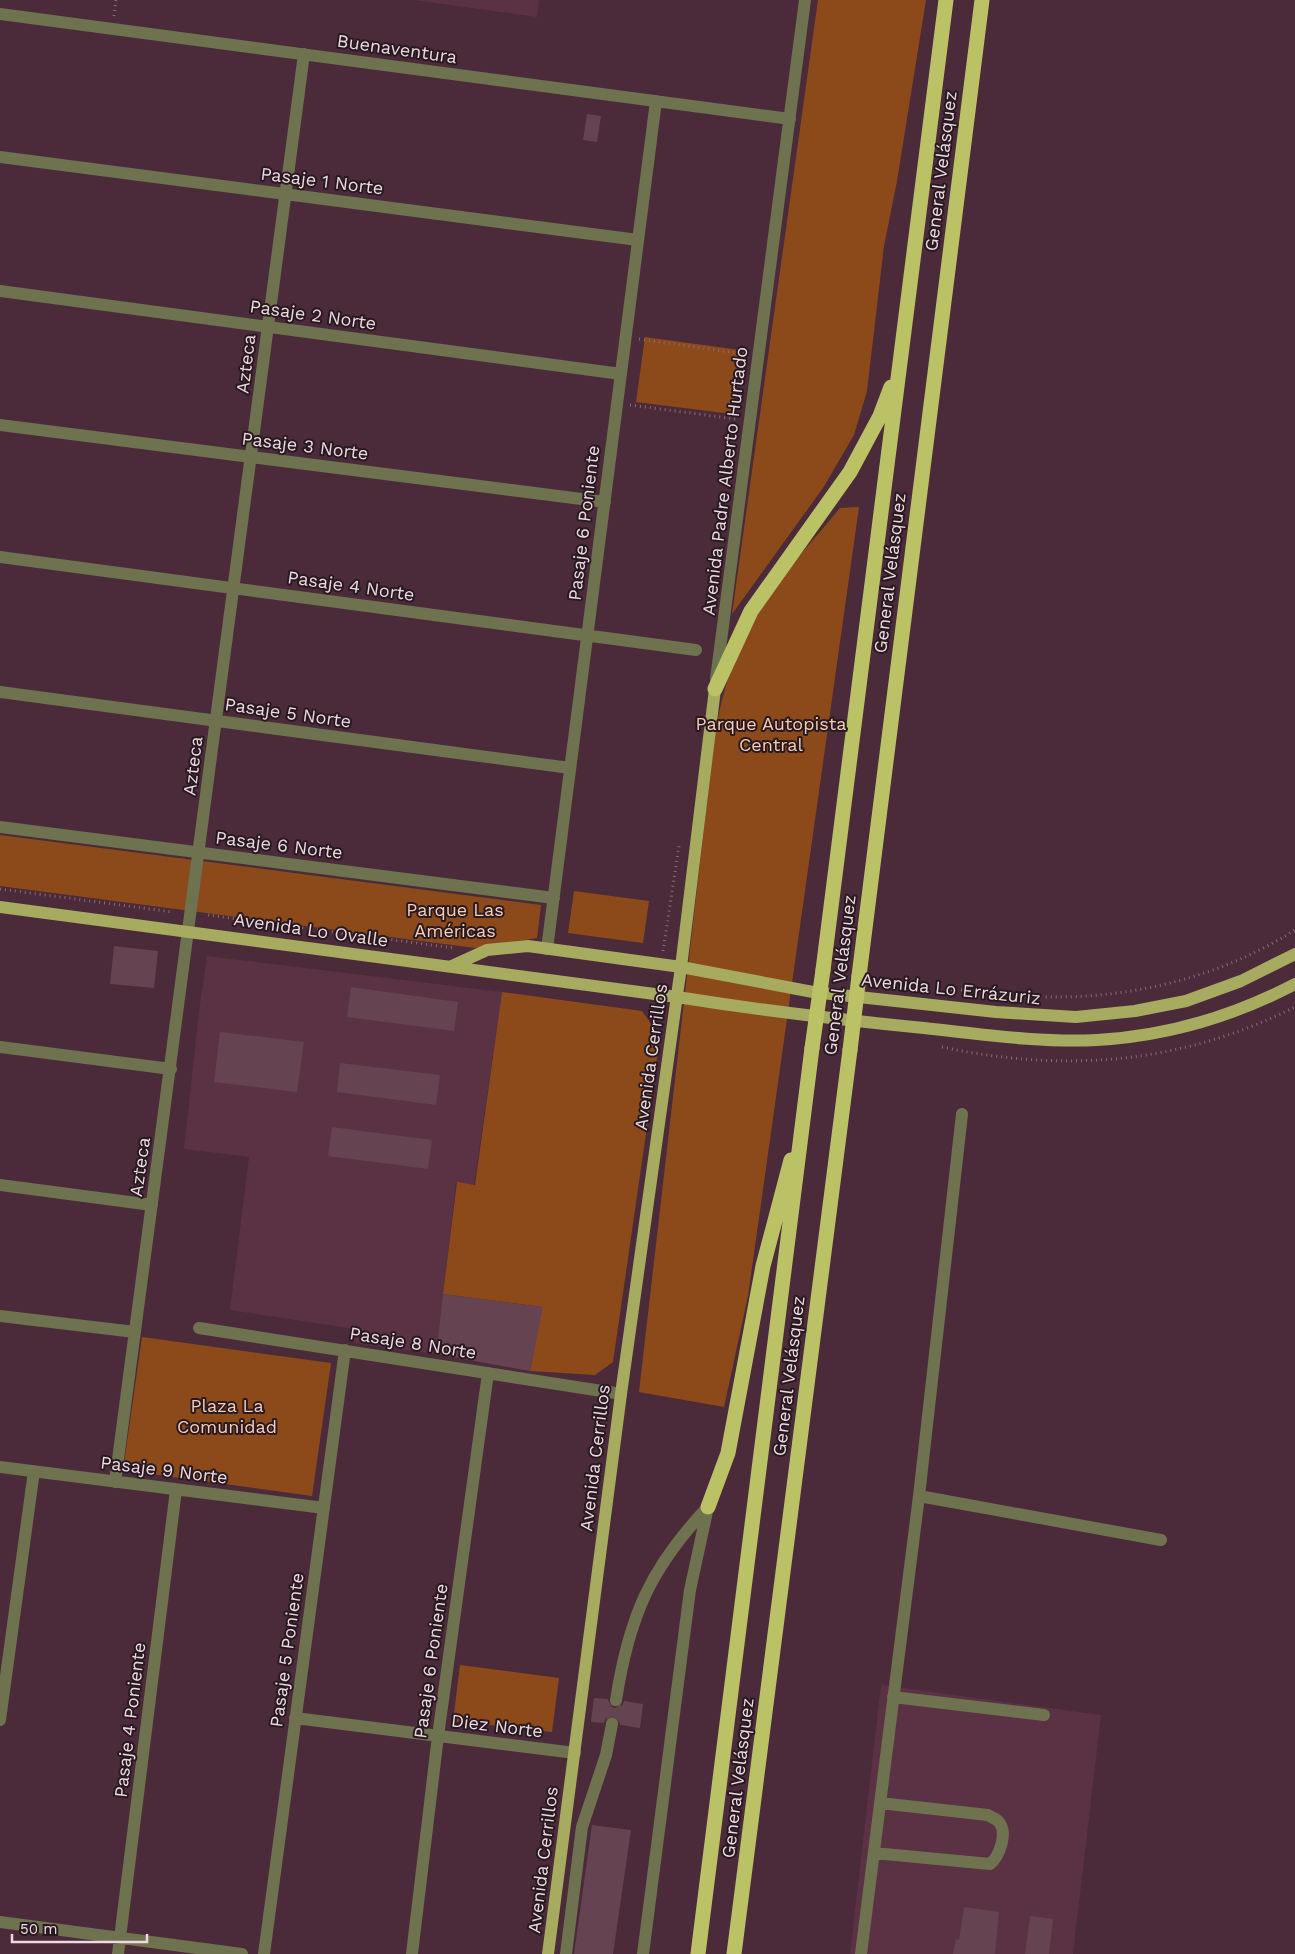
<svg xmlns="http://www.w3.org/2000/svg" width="1295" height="1954" font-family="'Work Sans',sans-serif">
	<rect width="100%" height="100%" fill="#4b2b39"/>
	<path fill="#5a3244" d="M414,0H539L537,17Z
		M207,956L502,992L474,1185L456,1183L436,1354L354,1343L355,1329L230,1310L249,1157L184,1149L199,1011Z
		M881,1685L1101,1715L1073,1954H850Z"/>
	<path fill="#8c4a1b" d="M818,0H926L897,181L884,246L867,391L854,435L823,488L732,614Z
		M645,337L740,350L732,414L636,402Z
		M859,507L748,1296L724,1407L639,1392L713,750C718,707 729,668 748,629C767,588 811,544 840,508Z
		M0,835L541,905L537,938L475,948L0,886Z
		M574,891L649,901L643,943L568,933Z
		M502,992L642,1011L660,1037L613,1362L595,1375L530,1371L542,1307L443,1294L457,1182L475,1185Z
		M142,1337L331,1363L312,1496L123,1470Z
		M460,1665L559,1678L552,1732L453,1721Z"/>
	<path fill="#654351" d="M587,114L601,116L597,142L583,140Z
		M114,946L158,951L154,988L110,984Z
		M351,987L458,1002L454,1031L347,1017Z
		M220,1032L304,1042L297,1092L214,1082Z
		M340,1063L440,1075L436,1105L337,1092Z
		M332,1127L432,1140L428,1169L328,1156Z
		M443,1294L543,1307L530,1371L436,1354Z
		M594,1698L608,1699L610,1706L615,1708L622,1706L624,1701L643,1704L640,1728L620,1725L618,1718L613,1716L606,1718L604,1723L591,1722Z
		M592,1825L631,1830L613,1954H574Z
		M964,1907L999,1912L995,1954H953L956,1939L959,1940Z
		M1030,1916L1053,1919L1049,1954H1025Z"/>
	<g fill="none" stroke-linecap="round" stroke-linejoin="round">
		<path stroke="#634552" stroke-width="12" stroke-dasharray="12 6" stroke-linecap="butt" d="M612,1724L616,1700"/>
		<path stroke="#876b76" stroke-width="3" stroke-dasharray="1 4" stroke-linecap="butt" d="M114,16L116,0
			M639,339L744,354
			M630,405L736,419
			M0,889L173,912
			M208,915L454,948
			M663,951L679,846
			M946,990C982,989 1017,997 1053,997C1139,997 1222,976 1295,930
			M942,1047C1066,1073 1181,1064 1295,1007"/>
		<path stroke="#6e724e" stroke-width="12" d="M0,14L790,119
			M0,157L638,240
			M0,291L621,374
			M0,425L605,502
			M0,557L696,650
			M716,679L805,0
			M0,692L570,768
			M0,827L554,898
			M547,949L656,101
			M0,1047L171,1069
			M0,1185L152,1205
			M0,1316L135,1332
			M199,1328L621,1394
			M0,1467L324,1508
			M115,1482L304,54
			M919,1496L1161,1540
			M893,1697L1044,1715
			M616,1700C629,1617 650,1568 708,1507
			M295,1718L575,1753
			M0,1720L34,1471
			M874,1853L990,1864C999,1857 1009,1832 998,1821C996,1819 991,1817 988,1815L880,1803
			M0,1922L242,1954
			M118,1954L176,1490
			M264,1954L345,1350
			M412,1954L438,1736L488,1373
			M566,1954L582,1827L606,1755L612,1724
			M643,1954L690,1590L708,1507
			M861,1954L919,1496L962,1114"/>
		<path stroke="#a6ab60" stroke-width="12" d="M0,907L677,997C759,1010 841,1020 924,1028C981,1034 1039,1043 1097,1040C1166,1036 1234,1016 1295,984
			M452,966L487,950L528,946L681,967L813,992L996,1012L1076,1017L1135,1011L1186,1001L1241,981L1295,954
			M548,1954L621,1394L681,967L715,689"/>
		<path stroke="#bbc266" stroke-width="15" d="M715,689L751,611L850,472L880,416L891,387
			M823,970L946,0
			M859,976L982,0
			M708,1507L728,1453L763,1266L791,1160
			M698,1954L812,1048
			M734,1954L850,1050"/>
		<path stroke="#bbc266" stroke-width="15" d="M812,1048L823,970
			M850,1050L859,976"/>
	</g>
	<g text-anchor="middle" stroke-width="4" stroke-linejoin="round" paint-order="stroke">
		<g font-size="18" fill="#eed9e1" stroke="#27191f">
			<text transform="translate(397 49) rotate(8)" y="6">Buenaventura</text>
			<text transform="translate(941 171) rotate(-83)" y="6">General Velásquez</text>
			<text transform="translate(322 181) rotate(7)" y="6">Pasaje 1 Norte</text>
			<text transform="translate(313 315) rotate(8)" y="6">Pasaje 2 Norte</text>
			<text transform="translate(246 364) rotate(-83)" y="6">Azteca</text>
			<text transform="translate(305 446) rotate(7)" y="6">Pasaje 3 Norte</text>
			<text transform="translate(725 481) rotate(-83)" y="6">Avenida Padre Alberto Hurtado</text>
			<text transform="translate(584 523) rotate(-83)" y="6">Pasaje 6 Poniente</text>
			<text transform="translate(890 573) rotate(-83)" y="6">General Velásquez</text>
			<text transform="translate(351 586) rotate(8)" y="6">Pasaje 4 Norte</text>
			<text transform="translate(288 713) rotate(8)" y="6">Pasaje 5 Norte</text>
			<text transform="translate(193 766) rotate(-83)" y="6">Azteca</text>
			<text transform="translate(279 845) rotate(7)" y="6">Pasaje 6 Norte</text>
			<text transform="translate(311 930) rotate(8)" y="6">Avenida Lo Ovalle</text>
			<text transform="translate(840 975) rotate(-83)" y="6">General Velásquez</text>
			<text transform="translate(951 989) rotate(6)" y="6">Avenida Lo Errázuriz</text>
			<text transform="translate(651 1057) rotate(-82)" y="6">Avenida Cerrillos</text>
			<text transform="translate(140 1167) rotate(-82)" y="6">Azteca</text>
			<text transform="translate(413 1343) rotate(9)" y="6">Pasaje 8 Norte</text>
			<text transform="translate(789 1376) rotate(-83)" y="6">General Velásquez</text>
			<text transform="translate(595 1458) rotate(-83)" y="6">Avenida Cerrillos</text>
			<text transform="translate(164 1470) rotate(7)" y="6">Pasaje 9 Norte</text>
			<text transform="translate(287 1650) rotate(-82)" y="6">Pasaje 5 Poniente</text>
			<text transform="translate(431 1661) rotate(-82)" y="6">Pasaje 6 Poniente</text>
			<text transform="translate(130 1720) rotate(-83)" y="6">Pasaje 4 Poniente</text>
			<text transform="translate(497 1726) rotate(7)" y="6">Diez Norte</text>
			<text transform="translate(738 1778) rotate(-83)" y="6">General Velásquez</text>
			<text transform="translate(543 1860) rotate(-83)" y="6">Avenida Cerrillos</text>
		</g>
		<g font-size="18" fill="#f7cdb4" stroke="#27191f">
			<text x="771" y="730">Parque Autopista<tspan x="771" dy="21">Central</tspan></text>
			<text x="455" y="916">Parque Las<tspan x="455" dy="21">Américas</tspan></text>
			<text x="227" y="1412">Plaza La<tspan x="227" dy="21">Comunidad</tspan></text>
		</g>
	</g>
	<path d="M12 1934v8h135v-8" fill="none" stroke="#eed9e1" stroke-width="2.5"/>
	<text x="20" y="1934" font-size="15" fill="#eed9e1" stroke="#27191f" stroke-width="4" paint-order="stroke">50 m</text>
</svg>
